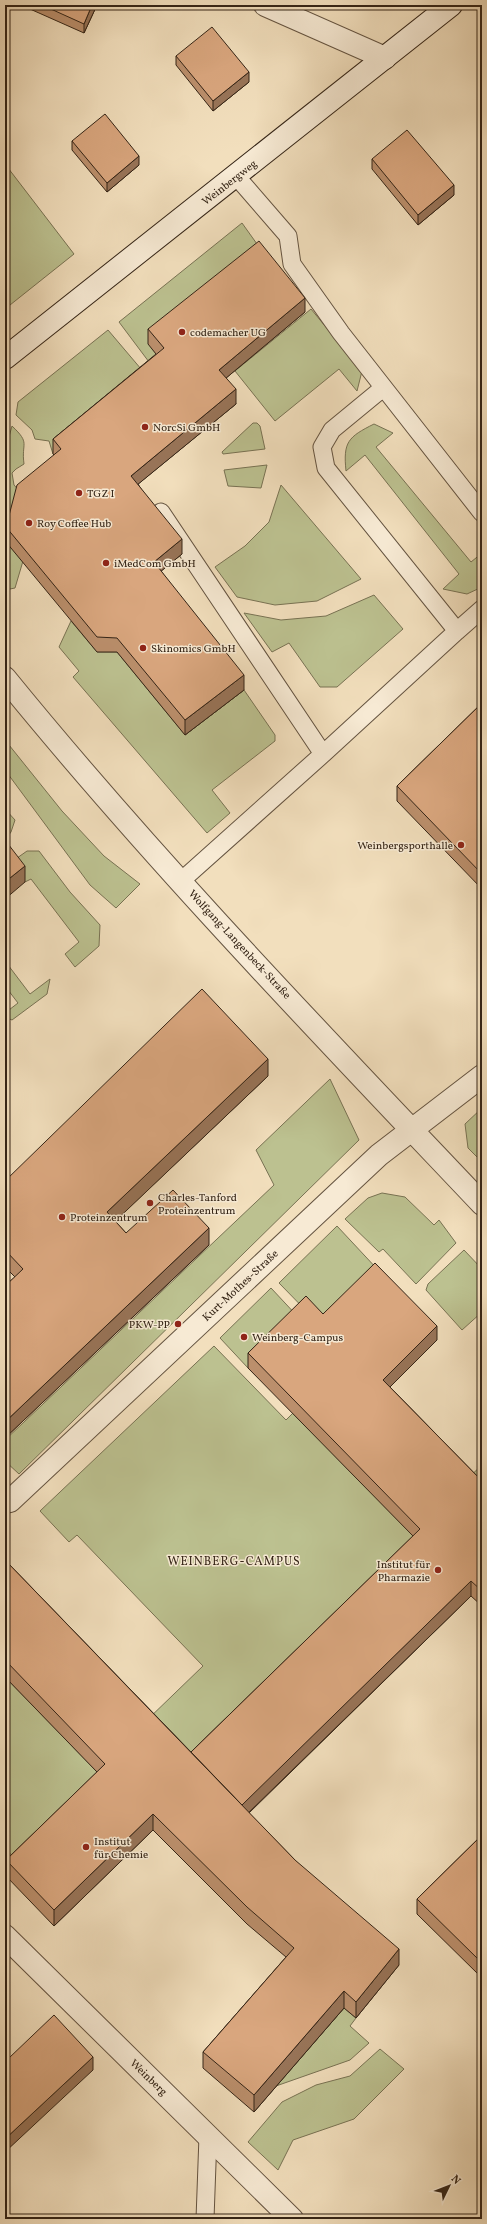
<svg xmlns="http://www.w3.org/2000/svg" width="487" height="2224" font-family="Vollkorn,serif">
	<rect width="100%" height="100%" fill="#f2dfbd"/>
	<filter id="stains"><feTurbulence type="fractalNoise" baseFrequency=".005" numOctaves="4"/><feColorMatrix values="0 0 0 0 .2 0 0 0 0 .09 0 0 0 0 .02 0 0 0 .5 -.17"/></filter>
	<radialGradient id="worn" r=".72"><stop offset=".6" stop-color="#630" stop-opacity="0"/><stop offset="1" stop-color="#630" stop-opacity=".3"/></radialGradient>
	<path fill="#bcc190" stroke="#787253" d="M5,164L74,254L5,309Z
		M242,223L262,251L149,344L164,363L155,370L119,322Z
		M311,309L362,371L357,391L339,369L275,421L235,371Z
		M108,330L147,376L53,454L49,441L35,439L32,430L16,415L18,402Z
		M253,423H257L260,426L265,449L223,454L222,452Z
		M374,424L393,433L376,447L471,562L482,553V587L467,594L443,589L459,574L365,455L346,471C343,442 348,437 374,424Z
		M12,426C31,444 21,442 24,464L16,469L12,473L14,485L23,495V561L15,588L5,590V451Z
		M267,465L261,488L228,486L224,470Z
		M281,485L361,579L317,601L275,605L237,597L215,567L245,546L269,522Z
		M374,595L403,629L337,687H320L289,643L272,652L244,613L281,620L326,616Z
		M71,621L97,652H117L185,735L244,690L275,735V741L212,790L230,813L207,833L73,677L79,671L59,647Z
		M5,740L62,811L104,856L140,884L116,908L90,885L5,770Z
		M5,809L15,820L11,832L5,840Z
		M27,851H39L70,892L100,925L99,946L75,967L65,954L79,942L31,879L25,882L10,863Z
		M5,961L30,994L50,979L47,994L12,1020L5,1017V1013L18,1003L5,986Z
		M330,1079L359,1140L19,1474L5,1461V1440L274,1185L256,1150Z
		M482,1108V1162L468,1148L465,1124Z
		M382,1193L405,1197L434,1225L439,1220L456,1243L416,1284L383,1249L379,1252L345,1219L368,1198Z
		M337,1226L379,1271L323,1328L279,1283Z
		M464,1250L482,1269V1312L462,1330L426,1290L428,1284Z
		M271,1288L299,1318L248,1368L220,1338Z
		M214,1346L286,1420L293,1413L420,1543L190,1768L145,1722L203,1666L77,1535L69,1542L40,1511Z
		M482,1465V1496L466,1480Z
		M5,1677L105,1780L18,1865L5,1846Z
		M344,2008L356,2018L350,2026L369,2043L350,2060L276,2086Z
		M380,2049L404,2069L354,2119L293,2140L278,2170L248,2142L282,2102L316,2085L350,2076Z"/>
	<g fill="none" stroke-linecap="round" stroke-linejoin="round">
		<g stroke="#645340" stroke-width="19">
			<path id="lane" d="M236,176L288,236L292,264L341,333L482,513
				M383,388L332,430L322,447L326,468L457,631L482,609
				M161,512L323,754L181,881
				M323,754L457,631
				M205,2219L208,2136"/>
		</g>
		<g stroke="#645340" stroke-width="24">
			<path id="street" d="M265,5L385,58
				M5,678C154,861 319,1032 482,1204
				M5,1502L10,1501L379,1155L482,1076
				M5,1936L292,2219"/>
		</g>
		<g stroke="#342416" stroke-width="24">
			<path id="secondary" d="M5,358L451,5"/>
		</g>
		<use href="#lane" stroke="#f7ead4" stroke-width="17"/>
		<use href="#street" stroke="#f7ead4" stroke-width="22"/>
		<use href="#secondary" stroke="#f7ead4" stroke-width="22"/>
	</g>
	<path fill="#bb8f6c" stroke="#342416" d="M30,5H97L84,33L30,9Z
		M176,56L249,82L213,111L176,65Z
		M72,141L139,165L107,192L72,150Z
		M372,159L454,195L418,225L372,169Z
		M305,312L226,378L236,404L138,484L182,554L161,571L244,690L185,735L117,652H97L6,542V527L54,455L53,454V439L156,354L148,344V329Z
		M482,703V889L397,801V786Z
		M268,1076L115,1221L126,1233L209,1245L5,1438V1286L15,1277L5,1267V1181Z
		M323,1314L437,1340L390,1387L482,1481V1606L471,1596L249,1813L295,1860L399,1965L356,2018L344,2008L254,2112L203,2068V2052L286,1957L247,1924L153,1830L54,1926L6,1876V1860L97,1772L5,1677V1560L191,1752L413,1536L248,1368V1353Z
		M482,1835V1974L480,1976L417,1914V1899Z"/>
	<path fill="#987458" stroke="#342416" d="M92,5H97L84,33V24Z
		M249,72V82L213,111V101Z
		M139,156V165L107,192V183Z
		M454,185V195L418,225V215Z
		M305,298V312L219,384V370Z
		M236,389V404L131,490V476Z
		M182,539V554L154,577V562Z
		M244,675V690L185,735V720Z
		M25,866V882L5,899V882Z
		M268,1059V1076L107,1229V1212Z
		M209,1228V1245L5,1438V1422Z
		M437,1326V1340L383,1394V1380Z
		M471,1581V1596L241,1820V1805Z
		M153,1814V1830L54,1926V1910Z
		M399,1949V1965L356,2018V2002Z
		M482,1959V1974L480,1976V1961Z
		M344,1991V2008L254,2112V2095Z
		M93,2057V2070L5,2152V2139Z"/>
	<path fill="#d9a67e" stroke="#342416" d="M42,5H92L84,24Z
		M212,27L249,72L213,101L176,56Z
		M105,114L139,156L107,183L72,141Z
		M407,130L454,185L418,215L372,159Z
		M259,241L305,298L219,370L236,389L131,476L182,539L154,562L244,675L185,720L117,638L97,637L6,527L17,485L61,449L53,439L164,348L148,329Z
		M482,703V874L397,786Z
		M5,840L25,866L5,882Z
		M202,989L268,1059L107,1212L126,1233L173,1190L209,1228L5,1422V1286L23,1269L5,1250V1181Z
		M375,1263L437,1326L383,1380L482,1481V1591L471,1581L242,1805L191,1752L420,1529L248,1353L306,1296L323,1314Z
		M5,1560L295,1860L399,1949L356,2002L344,1991L254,2095L203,2052L294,1948L247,1907L153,1814L54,1910L6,1860L105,1764L5,1660Z
		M482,1835V1959L480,1961L417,1899Z
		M54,2015L93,2057L5,2139V2054L9,2058Z"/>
	<g fill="#8f2418" stroke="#f7ead4" stroke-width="1.5">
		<circle cx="182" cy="332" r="4"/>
		<circle cx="145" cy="427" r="4"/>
		<circle cx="79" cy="493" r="4"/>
		<circle cx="29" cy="523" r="4"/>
		<circle cx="106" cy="563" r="4"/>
		<circle cx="143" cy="648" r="4"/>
		<circle cx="461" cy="845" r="4"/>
		<circle cx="150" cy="1203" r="4"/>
		<circle cx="62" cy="1217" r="4"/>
		<circle cx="178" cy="1324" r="4"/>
		<circle cx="244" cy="1337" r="4"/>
		<circle cx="438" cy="1570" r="4"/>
		<circle cx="86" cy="1847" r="4"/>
	</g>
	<g text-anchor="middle" stroke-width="3" stroke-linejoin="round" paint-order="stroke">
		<g font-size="11" fill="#342416" stroke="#f7ead4">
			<text transform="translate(229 182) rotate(-38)" y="4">Weinbergweg</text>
			<text transform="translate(240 944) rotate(47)" y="4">Wolfgang-Langenbeck-Straße</text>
			<text transform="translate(240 1285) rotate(-43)" y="4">Kurt-Mothes-Straße</text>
			<text transform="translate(149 2077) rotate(44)" y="4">Weinberg</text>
		</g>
		<g font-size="11" fill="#342416" stroke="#f7ead4" text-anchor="start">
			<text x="190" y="336">codemacher UG</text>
			<text x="153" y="431">NorcSi GmbH</text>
			<text x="87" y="497">TGZ I</text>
			<text x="37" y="527">Roy Coffee Hub</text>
			<text x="114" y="567">iMedCom GmbH</text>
			<text x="151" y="652">Skinomics GmbH</text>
			<text x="453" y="849" text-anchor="end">Weinbergsporthalle</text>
			<text x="158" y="1201">Charles-Tanford<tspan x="158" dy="13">Proteinzentrum</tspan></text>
			<text x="70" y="1221">Proteinzentrum</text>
			<text x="170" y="1328" text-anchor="end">PKW-PP</text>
			<text x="252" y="1341">Weinberg-Campus</text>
			<text x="430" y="1568" text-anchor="end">Institut für<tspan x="430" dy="13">Pharmazie</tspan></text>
			<text x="94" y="1845">Institut<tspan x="94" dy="13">für Chemie</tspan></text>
		</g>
		<g font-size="12" letter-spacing="1" fill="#342416" stroke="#f7ead4">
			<text x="234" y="1565">WEINBERG-CAMPUS</text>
		</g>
	</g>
	<rect width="487" height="2224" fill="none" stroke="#f2dfbd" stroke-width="20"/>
	<rect x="6" y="6" width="475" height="2212" fill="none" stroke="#342416" stroke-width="2"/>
	<rect x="10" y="10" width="467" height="2204" fill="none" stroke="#342416"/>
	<g transform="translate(449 2186) rotate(47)" stroke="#f7ead4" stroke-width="3" paint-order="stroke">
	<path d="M0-3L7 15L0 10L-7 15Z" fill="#342416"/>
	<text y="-6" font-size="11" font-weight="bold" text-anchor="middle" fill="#342416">N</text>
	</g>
	<rect width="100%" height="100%" filter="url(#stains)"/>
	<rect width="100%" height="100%" fill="url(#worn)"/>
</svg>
